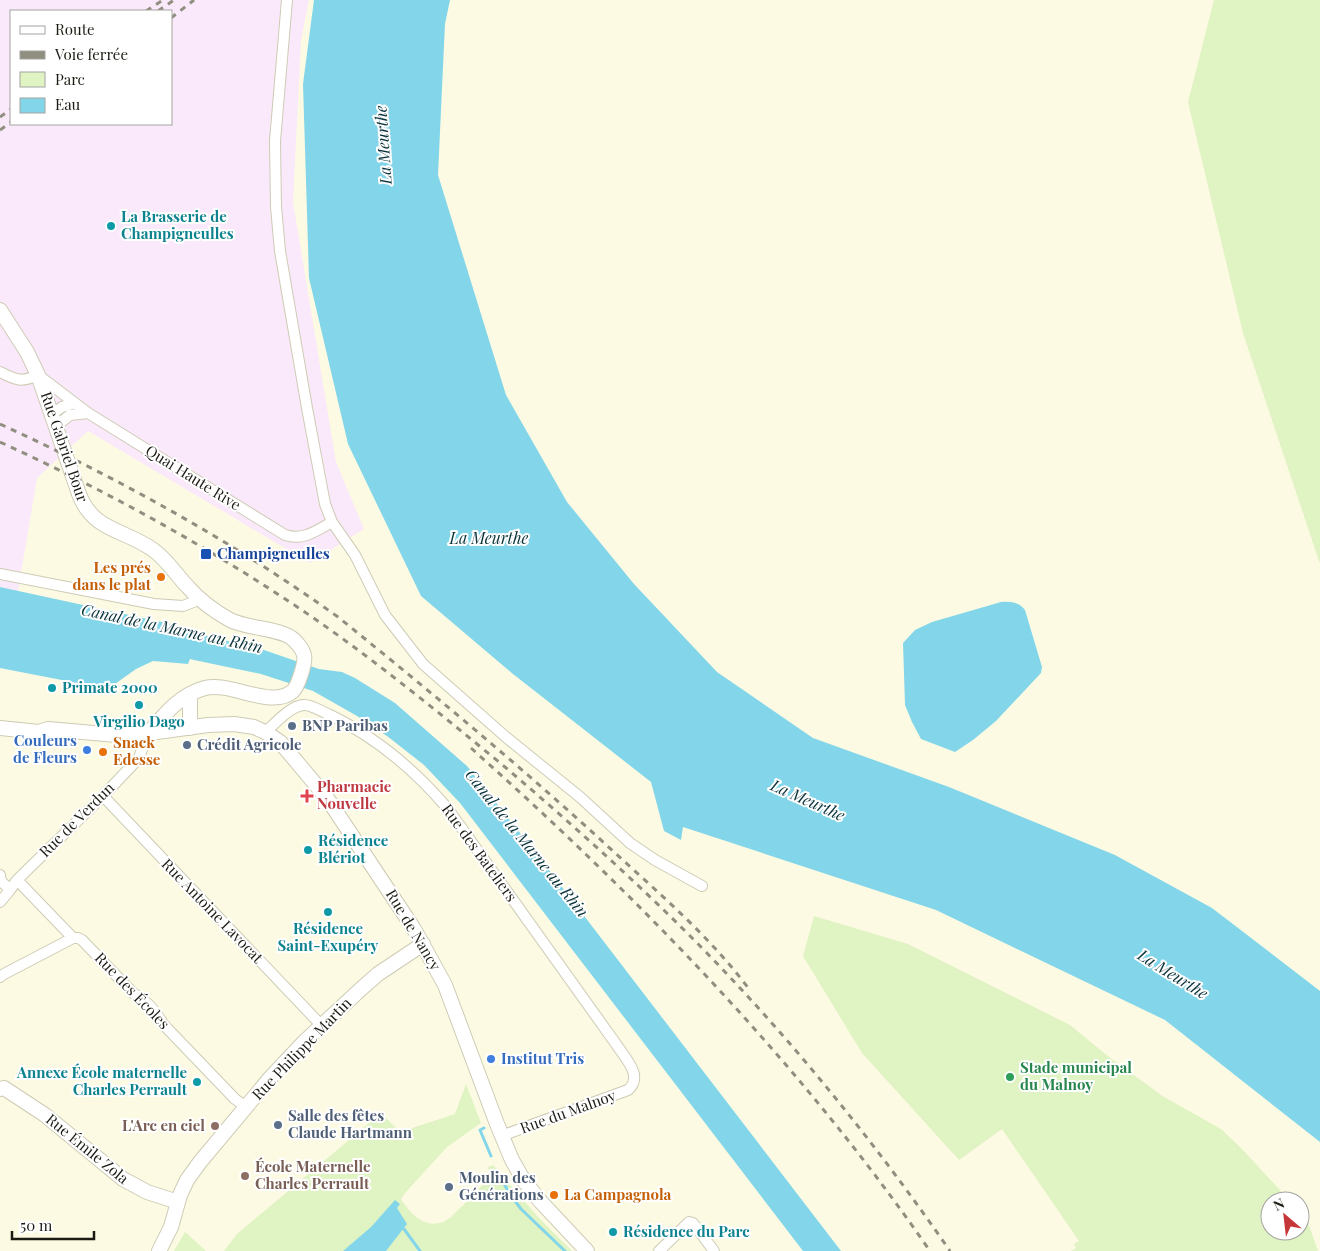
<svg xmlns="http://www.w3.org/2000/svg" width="1320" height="1251" font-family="'Playfair Display',serif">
	<rect width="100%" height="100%" fill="#fdfae4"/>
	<path fill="#fae9fa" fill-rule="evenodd" d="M0,0H309L301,40L293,202L336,462L364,529L310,563L88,431L37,478L18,591L0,587ZM11,11H171V124H11Z"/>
	<path fill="#e0f3c2" d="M1214,0H1320V564L1243,333L1188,102Z
		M814,916L908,944L1070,1025L1109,1057L1164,1097L1221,1129L1242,1149L1290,1201H1270V1231H1300V1212L1307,1220L1318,1251H1071L1076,1248L1074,1244L1079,1241L1002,1129L959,1160L862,1053L803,956Z
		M466,1084L481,1123L447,1147L405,1193L401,1199C410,1213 424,1229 443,1222C451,1220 481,1186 488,1179L491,1181L488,1167L493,1165L539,1218L572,1251H224L237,1234L381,1113L400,1132L455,1114Z
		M185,1232L206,1251H174Z"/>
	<path fill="#83d6e9" d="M314,0H450L445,24L438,175L506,395L567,502L634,584L717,672L813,738L949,787L1115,855L1212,908L1320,991V1142L1165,1020L936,910L683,827L681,840L664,831L651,782L513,674L421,596L348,444L309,278L303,84Z
		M0,587L194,629L204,635L264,650L319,669L342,672L355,678L395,703L467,766L539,857L841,1251H803L460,803L424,765L387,736L357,716L313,691L261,674L194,660L190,659L188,664L153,661L136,669L108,689L0,668Z
		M1001,602C1010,601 1019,602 1025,610L1042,667L1041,673L996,721L973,740L955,752L921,739L912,722L905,705L903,643L915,630L932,622Z
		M395,1200L400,1204L397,1208L407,1224L386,1251H343L371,1227Z"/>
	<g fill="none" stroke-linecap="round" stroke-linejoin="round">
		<path stroke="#83d6e9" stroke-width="3" d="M484,1128L480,1130L491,1156
			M500,1176L509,1193L521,1209L565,1251
			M404,1229L420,1251"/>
		<g stroke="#cecbb5" stroke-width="12">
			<path id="street" d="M287,0L275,141L276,207L280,251L307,408L325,504L332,522L355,555L385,615L423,664L507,738L580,797L630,843L655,860L702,886
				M0,372C16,380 21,383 38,375L88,413L285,535C303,541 316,531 332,522
				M52,414L62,407L75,403
				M56,426L70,415L88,413
				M0,574L154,604L183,606L201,599
				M265,732C276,723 289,707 303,705C311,704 320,711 328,714C374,736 415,770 448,809L616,1044C625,1058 644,1076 628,1090L501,1136
				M103,796L322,1026
				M0,875L1,881L10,890
				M17,880L73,938H78L82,940L133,993C146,1000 156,1011 163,1024L235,1099L246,1107
				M0,902L10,890L17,880L103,796L139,758L147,735
				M0,977L4,974L73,938
				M659,1251L689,1222L693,1223L714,1251"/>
		</g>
		<g stroke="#cecbb5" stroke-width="16">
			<path id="secondary" d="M0,310L27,352L38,375L79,494C93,531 123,529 152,549C167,559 176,575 188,587C200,601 214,611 230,620C248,629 282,628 294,640C298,644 303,650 304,655C306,662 298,686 293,691C272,710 230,681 205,688C179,695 164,715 147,735
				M0,728L39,732L48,729L128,736L208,725L234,724L254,727L265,732L280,742L327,798L414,929L445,985L497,1124L512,1160L524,1181L541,1202L587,1251
				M190,728V695
				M0,1089L4,1088L45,1115L123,1179L147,1192L178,1202
				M159,1251L171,1227L180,1195L187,1180L200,1162L271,1077L304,1042L362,988L378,974L423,944"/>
		</g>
		<use href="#street" stroke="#fff" stroke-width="10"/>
		<use href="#secondary" stroke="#fff" stroke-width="14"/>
		<path stroke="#908e7f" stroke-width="3" stroke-dasharray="6 6" stroke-linecap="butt" d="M146,11L163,0
			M158,11L174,0
			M171,18L194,0
			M0,117L11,109
			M0,130L11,122
			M0,424C118,478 232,541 338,617C432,693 525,770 614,852C661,895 711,938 749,989
			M0,442C109,492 216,551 315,619C381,665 443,716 505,767C573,825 639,884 701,947C793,1041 876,1144 950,1251
			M471,748C641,900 800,1063 930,1251"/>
	</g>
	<g fill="#0f9aa8" stroke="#fff" stroke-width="2">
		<circle cx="111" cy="226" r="5"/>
		<circle cx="52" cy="688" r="5"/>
		<circle cx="139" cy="705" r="5"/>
		<circle cx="308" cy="850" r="5"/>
		<circle cx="328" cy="912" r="5"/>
		<circle cx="197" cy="1082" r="5"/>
		<circle cx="613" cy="1232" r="5"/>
	</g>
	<rect fill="#1a4fb4" stroke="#fff" stroke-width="2" x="200" y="548" width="12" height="12" rx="2.5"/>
	<g fill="#e8710a" stroke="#fff" stroke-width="2">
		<circle cx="161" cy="577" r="5"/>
		<circle cx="103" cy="752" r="5"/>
		<circle cx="554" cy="1195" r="5"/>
	</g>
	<g fill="#5c6f8a" stroke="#fff" stroke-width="2">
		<circle cx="292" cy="726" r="5"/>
		<circle cx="187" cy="745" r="5"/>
		<circle cx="278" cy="1125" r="5"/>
		<circle cx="449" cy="1187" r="5"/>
	</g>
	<g fill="#3f7fe0" stroke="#fff" stroke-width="2">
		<circle cx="87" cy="750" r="5"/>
		<circle cx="491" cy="1059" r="5"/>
	</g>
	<path fill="#e0444e" stroke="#fff" stroke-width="2" d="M304.5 788.5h5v5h5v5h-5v5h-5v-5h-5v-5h5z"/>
	<circle fill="#2e9e5b" stroke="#fff" stroke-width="2" cx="1010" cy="1077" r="5"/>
	<g fill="#8d6e63" stroke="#fff" stroke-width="2">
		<circle cx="215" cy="1126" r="5"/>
		<circle cx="245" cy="1176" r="5"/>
	</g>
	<g text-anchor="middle" stroke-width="4" stroke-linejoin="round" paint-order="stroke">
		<g font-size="15" font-weight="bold" fill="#0d838f" stroke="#fff" text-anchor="start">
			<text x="121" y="222">La Brasserie de<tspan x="121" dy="17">Champigneulles</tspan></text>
			<text x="62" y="693">Primate 2000</text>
			<text x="139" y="727" text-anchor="middle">Virgilio Dago</text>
			<text x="318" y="846">Résidence<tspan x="318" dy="17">Blériot</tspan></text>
			<text x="328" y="934" text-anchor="middle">Résidence<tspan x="328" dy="17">Saint-Exupéry</tspan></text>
			<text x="187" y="1078" text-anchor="end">Annexe École maternelle<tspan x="187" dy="17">Charles Perrault</tspan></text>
			<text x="623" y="1237">Résidence du Parc</text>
		</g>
		<g font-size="15" fill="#1c1b13" stroke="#fff">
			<text transform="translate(64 447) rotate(71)" y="5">Rue Gabriel Bour</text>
			<text transform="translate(193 478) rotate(32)" y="5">Quai Haute Rive</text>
			<text transform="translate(77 820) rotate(-45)" y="5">Rue de Verdun</text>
			<text transform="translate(479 853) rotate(54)" y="5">Rue des Bateliers</text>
			<text transform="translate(212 911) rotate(46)" y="5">Rue Antoine Lavocat</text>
			<text transform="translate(413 930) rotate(59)" y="5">Rue de Nancy</text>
			<text transform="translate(132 991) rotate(46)" y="5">Rue des Écoles</text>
			<text transform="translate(302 1049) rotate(-46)" y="5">Rue Philippe Martin</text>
			<text transform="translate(568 1112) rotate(-20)" y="5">Rue du Malnoy</text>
			<text transform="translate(87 1149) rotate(39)" y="5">Rue Émile Zola</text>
		</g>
		<g font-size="15" font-weight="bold" fill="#164399" stroke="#fff" text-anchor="start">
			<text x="217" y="559">Champigneulles</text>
		</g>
		<g font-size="15" font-weight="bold" fill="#c56008" stroke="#fff" text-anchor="start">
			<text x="151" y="573" text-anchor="end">Les prés<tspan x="151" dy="17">dans le plat</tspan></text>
			<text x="113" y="748">Snack<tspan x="113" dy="17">Edesse</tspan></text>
			<text x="564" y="1200">La Campagnola</text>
		</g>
		<g font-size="15" font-weight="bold" fill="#4e5e75" stroke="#fff" text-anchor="start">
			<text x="302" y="731">BNP Paribas</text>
			<text x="197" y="750">Crédit Agricole</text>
			<text x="288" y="1121">Salle des fêtes<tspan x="288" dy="17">Claude Hartmann</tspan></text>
			<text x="459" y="1183">Moulin des<tspan x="459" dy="17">Générations</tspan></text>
		</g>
		<g font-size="15" font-weight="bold" fill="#366cbe" stroke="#fff" text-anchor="end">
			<text x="77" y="746">Couleurs<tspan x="77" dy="17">de Fleurs</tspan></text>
			<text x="501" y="1064" text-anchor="start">Institut Tris</text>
		</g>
		<g font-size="15" font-weight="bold" fill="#be3a42" stroke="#fff" text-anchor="start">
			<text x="317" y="792">Pharmacie<tspan x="317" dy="17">Nouvelle</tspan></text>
		</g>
		<g font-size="15" font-weight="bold" fill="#27864d" stroke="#fff" text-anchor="start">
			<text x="1020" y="1073">Stade municipal<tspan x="1020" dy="17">du Malnoy</tspan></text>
		</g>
		<g font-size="15" font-weight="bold" fill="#785e54" stroke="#fff" text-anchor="end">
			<text x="205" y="1131">L'Arc en ciel</text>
			<text x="255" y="1172" text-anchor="start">École Maternelle<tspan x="255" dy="17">Charles Perrault</tspan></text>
		</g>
		<g font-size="16" font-style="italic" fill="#09323b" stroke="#fff">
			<text transform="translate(383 145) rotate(-94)" y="6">La Meurthe</text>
			<text x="489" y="544">La Meurthe</text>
			<text transform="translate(172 628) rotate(12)" y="6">Canal de la Marne au Rhin</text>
			<text transform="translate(808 800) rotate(24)" y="6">La Meurthe</text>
			<text transform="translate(527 843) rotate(51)" y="6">Canal de la Marne au Rhin</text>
			<text transform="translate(1173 974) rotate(32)" y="6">La Meurthe</text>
		</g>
	</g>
	<rect x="10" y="10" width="162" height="115" fill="#ffffff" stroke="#a4a4a1"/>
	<rect x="20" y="26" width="25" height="8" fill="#ffffff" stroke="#a4a4a1"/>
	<text x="55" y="35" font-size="15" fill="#1c1b13">Route</text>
	<rect x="20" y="51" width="25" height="8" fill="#908e7f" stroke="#a4a4a1"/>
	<text x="55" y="60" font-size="15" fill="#1c1b13">Voie ferrée</text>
	<rect x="20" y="72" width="25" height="15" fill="#e0f3c2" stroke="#a4a4a1"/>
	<text x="55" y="85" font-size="15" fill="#1c1b13">Parc</text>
	<rect x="20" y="98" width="25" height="15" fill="#83d6e9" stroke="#a4a4a1"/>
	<text x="55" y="110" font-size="15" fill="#1c1b13">Eau</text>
	<g transform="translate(1285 1216) rotate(332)"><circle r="24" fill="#ffffff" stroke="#a4a4a1"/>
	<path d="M0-4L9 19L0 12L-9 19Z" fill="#c6373a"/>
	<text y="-8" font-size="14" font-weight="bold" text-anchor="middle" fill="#1c1b13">N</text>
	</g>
	<path d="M12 1231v8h82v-8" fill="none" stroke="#1c1b13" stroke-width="2.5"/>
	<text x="20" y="1231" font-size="15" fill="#1c1b13" stroke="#ffffff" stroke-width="4" paint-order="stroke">50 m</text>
</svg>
